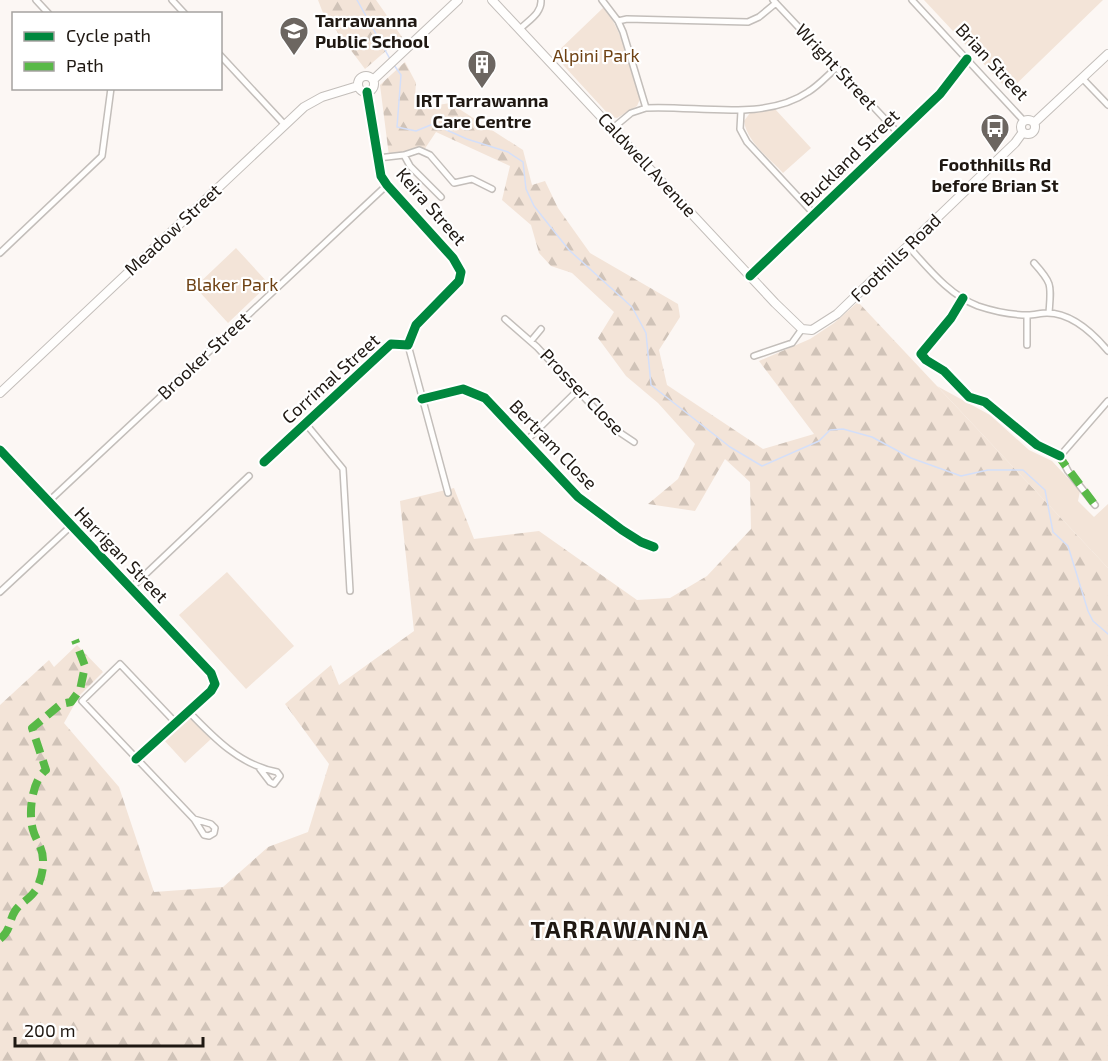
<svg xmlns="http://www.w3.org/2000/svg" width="1108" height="1061" font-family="'Exo 2',sans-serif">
	<defs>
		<pattern id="forest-firs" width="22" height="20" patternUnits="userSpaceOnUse" patternTransform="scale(1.5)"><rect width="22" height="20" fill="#f3e4d8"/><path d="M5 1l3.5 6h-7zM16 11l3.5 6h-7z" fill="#d0c3b8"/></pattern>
	</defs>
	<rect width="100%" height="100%" fill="#fcf7f4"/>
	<path fill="url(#forest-firs)" d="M318,0H376L402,37L365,69L323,13Z
		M405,62L416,83L414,109L450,103L523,150L532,185L545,181L558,208L590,253L678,304L680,317L659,350L667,385L763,449L814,434L759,361L810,339L834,323L858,302L1108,568V1061H0V705L49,660L54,667L77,645L103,672L79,696L64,723L119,787L154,892L223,887L268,847L308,832L329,764L285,704L331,665L339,685L414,631L400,501L454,488L474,539L539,531L637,600L670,598L707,576L751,529L750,482L725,459L695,511L648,504L678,479L695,444L658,403L626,376L598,338L614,312L572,273L551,266L539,253L531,225L502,200L510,166L436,132L424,150L389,156L380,85Z"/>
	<path fill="#f3e4d8" d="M924,0H1103L1009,91Z
		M604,7C624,34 630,67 640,99L637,106L617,118L611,117L554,55Z
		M775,109L811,148L783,173C769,158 747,142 744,121L750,113Z
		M236,248L269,284L228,323L195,287Z
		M937,386L990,415L1029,450L1052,461L1080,491L1078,501L1094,517L1108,504V568Z
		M227,572L294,646L246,689L179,615Z
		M186,718L192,719L211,739L185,763L163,739Z"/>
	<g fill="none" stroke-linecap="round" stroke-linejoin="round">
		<path stroke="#d4dff9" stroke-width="1.5" d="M357,0L390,59
			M394,65L401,75L397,127L416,131L433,124L467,139L508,152L523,162L526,189L534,206L569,250L632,307L646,333L651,385L730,447L762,466L819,441L830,430L843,429L872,437L911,458L961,476L988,470H1023L1045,490L1053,532L1068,546L1088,611L1093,621L1108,634"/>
		<g stroke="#c3beba" stroke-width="8">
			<path id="minor" d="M36,0L49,14
				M172,0L185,14
				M602,0L618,21L623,32L646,108
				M773,0L899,134
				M912,0L1024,121
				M618,21L627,19L748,22L759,17L776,3
				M520,29C529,20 542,13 541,0
				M220,55L285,125
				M1082,78L1108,105
				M741,111L740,129L747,142L814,214
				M613,128L631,113L646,108C696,105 764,122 808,92C818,86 827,76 836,68
				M404,155L410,166L441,197
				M378,158L404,155L419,150L430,155L454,183L472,179L492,189
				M908,246C929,269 949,295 978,306C993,311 1012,315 1028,315C1034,315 1041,313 1047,313C1072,313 1093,333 1108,351
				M0,253L102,156L111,88
				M1034,263C1053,284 1051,285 1049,313
				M750,276L940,94L967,59
				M963,298L951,318L921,354L926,360L944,371L969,397L985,402L1037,445L1060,456
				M505,319L537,347L613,428L634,442
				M531,341L541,329
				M408,345L448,493
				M1027,345V315
				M754,356L792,343L802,329
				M422,399L463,389L485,398L578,497L622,530L641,542L654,547
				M306,424L343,469L350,591
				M526,441L578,390
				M0,450L211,673L215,684L211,691L136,759
				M1060,456L1108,401
				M1060,456L1068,471L1095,505
				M264,462L391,344L408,345L416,325L459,281L461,272L453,258L387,185L381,176L367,92
				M48,502L387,185
				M131,588L249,476
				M0,592L71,526
				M189,712C214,738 240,765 277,772L280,776L274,784L270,782L260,769
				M176,723L120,664L82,701L194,819L211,824L215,828L214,833L209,836L204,835L194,819"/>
		</g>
		<g stroke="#c3beba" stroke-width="10">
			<path id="secondary" d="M492,0L775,303L802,329L812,330L837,314L1015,143L1023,132
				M358 84a8 8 0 1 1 16 0a8 8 0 1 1-16 0Z
				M373,80L458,0
				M1021 127a7 7 0 1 1 14 0a7 7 0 1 1-14 0Z
				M1034,123L1108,54
				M0,393L304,107L322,97L358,86"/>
		</g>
		<use href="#minor" stroke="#fffefd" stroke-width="5"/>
		<use href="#secondary" stroke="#fffefd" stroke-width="8"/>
		<path stroke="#58b947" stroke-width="8" stroke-dasharray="15 8" stroke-linecap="butt" d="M1057,454L1095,505
			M0,939C12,929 8,922 15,911C20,903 30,899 35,891C39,886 43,872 43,865C44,847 37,844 33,830C28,813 32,780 46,770L32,728L61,704L71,702L80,690L85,666L75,640"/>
		<g stroke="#fff" stroke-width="13">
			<path id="cycleway" d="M750,276L940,94L967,59
				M963,298L951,318L921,354L926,360L944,371L969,397L985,402L1037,445L1060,456
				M422,399L463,389L485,398L578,497L622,530L641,542L654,547
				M0,450L211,673L215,684L211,691L136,759
				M264,462L391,344L408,345L416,325L459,281L461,272L453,258L387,185L381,176L367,92"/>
		</g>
		<use href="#cycleway" stroke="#00873e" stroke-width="9"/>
	</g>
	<defs>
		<g id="school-pin" transform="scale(1.5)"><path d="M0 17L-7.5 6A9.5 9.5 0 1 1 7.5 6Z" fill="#6c6661" stroke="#fff"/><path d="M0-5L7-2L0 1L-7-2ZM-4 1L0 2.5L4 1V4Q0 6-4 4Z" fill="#fff"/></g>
		<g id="building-pin" transform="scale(1.5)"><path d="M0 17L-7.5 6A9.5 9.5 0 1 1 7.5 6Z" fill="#6c6661" stroke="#fff"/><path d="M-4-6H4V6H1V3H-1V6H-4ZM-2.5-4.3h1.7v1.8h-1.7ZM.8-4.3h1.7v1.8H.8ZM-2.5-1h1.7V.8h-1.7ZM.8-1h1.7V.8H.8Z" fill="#fff"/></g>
		<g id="bus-pin" transform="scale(1.5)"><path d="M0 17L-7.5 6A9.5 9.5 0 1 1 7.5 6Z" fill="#6c6661" stroke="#fff"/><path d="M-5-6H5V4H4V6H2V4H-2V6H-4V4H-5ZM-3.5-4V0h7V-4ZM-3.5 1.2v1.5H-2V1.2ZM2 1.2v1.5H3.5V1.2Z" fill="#fff"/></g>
	</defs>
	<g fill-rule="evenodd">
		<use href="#school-pin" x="294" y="31"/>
		<use href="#building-pin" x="482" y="64"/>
		<use href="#bus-pin" x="995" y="128"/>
	</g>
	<g text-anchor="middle" stroke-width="4.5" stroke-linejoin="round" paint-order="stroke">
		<g font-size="18" font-weight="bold" fill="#1f1812" stroke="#fff">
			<text x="315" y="27" text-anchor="start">Tarrawanna<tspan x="315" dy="21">Public School</tspan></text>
			<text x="482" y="107">IRT Tarrawanna<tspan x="482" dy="21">Care Centre</tspan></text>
			<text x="995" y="171">Foothhills Rd<tspan x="995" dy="21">before Brian St</tspan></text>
		</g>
		<g font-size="18" fill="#6e4113" stroke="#fff">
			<text x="596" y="62">Alpini Park</text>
			<text x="232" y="291">Blaker Park</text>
		</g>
		<g font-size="18" fill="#1f1812" stroke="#fff">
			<text transform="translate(992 62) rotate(47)" y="6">Brian Street</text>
			<text transform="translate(836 67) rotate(47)" y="6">Wright Street</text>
			<text transform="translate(850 158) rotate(-44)" y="6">Buckland Street</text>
			<text transform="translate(647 165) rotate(47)" y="6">Caldwell Avenue</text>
			<text transform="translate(431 207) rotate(49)" y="6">Keira Street</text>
			<text transform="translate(173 230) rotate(-43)" y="6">Meadow Street</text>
			<text transform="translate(896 258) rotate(-44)" y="6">Foothills Road</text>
			<text transform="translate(204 356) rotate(-43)" y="6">Brooker Street</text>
			<text transform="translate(331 379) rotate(-42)" y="6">Corrimal Street</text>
			<text transform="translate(582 392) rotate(46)" y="6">Prosser Close</text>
			<text transform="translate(553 445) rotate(46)" y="6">Bertram Close</text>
			<text transform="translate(121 555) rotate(46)" y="6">Harrigan Street</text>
		</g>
		<g font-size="24" font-weight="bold" letter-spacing="1.5" fill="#1f1812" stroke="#fff">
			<text x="620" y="938">TARRAWANNA</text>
		</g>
	</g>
	<rect x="12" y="12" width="210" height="78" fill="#ffffff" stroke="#a5a3a0" stroke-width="1.5"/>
	<rect x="24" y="32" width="30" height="9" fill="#00873e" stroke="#a5a3a0" stroke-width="1.5"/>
	<text x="66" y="42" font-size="18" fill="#1f1812">Cycle path</text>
	<rect x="24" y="62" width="30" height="9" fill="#58b947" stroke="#a5a3a0" stroke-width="1.5"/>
	<text x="66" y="72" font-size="18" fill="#1f1812">Path</text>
	<path d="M15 1037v9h188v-9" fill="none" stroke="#1f1812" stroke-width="3"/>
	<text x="24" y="1037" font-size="18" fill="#1f1812" stroke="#ffffff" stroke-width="4.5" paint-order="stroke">200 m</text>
</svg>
